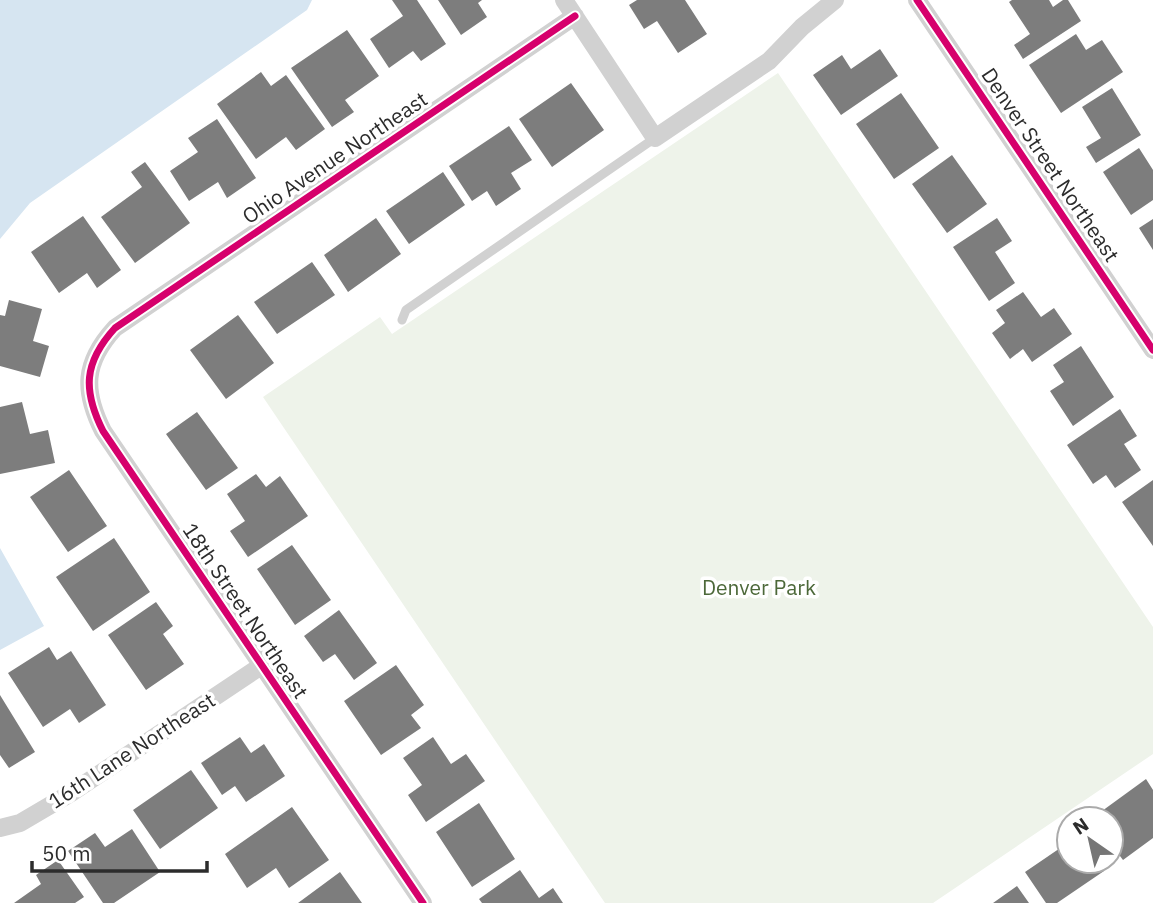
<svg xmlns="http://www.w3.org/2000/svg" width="1153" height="903" font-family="'IBM Plex Sans',sans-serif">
	<rect width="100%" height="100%" fill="#fff"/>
	<path fill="#eef3ea" d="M778,73L1153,627V754L933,903H605L263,397L380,317L392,334Z"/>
	<path fill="#d6e5f1" d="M0,0H312L307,10L30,203L0,239Z
		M0,548L44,626L0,650Z"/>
	<path fill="#7d7d7d" d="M392,0H417L446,44L421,61L413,51L389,68L370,39L403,16Z
		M438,0H482L478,3L487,17L461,35Z
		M637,0H685L707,34L678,53L657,21L644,29L629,5Z
		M1012,0H1049L1053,7L1063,0H1068L1081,21L1023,59L1014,45L1030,34L1009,2Z
		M347,30L379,76L345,100L354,112L332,127L291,68Z
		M1076,34L1086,50L1102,40L1123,72L1061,113L1029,65Z
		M880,49L898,76L841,115L813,75L842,55L851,69Z
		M261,72L271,86L286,75L325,129L296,150L286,137L256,159L217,104Z
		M571,83L604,130L552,167L519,119Z
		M1112,88L1141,135L1096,163L1086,147L1101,138L1082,107Z
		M901,93L939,148L894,179L856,124Z
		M217,119L256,178L227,198L218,182L189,201L170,171L198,152L188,138Z
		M509,126L532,160L511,173L521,189L496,206L487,191L472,201L449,166Z
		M1139,148L1153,170V200L1131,215L1103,172Z
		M952,155L987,204L947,233L912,184Z
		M145,162L190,223L135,263L101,217L142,187L131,172Z
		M443,172L465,205L409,244L386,211Z
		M83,216L121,270L97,288L87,273L59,293L31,252Z
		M376,218L401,254L348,292L324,255Z
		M997,218L1012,241L995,252L1015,283L989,301L953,247Z
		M1153,219V250L1139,228Z
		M312,262L335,295L277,334L254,302Z
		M1023,292L1041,317L1054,308L1072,334L1032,362L1023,349L1010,359L992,333L1005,323L996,310Z
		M9,300L42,309L33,341L49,346L40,377L0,366V315L5,316Z
		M238,315L274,363L226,399L190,350Z
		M1081,346L1114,397L1073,426L1050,391L1064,382L1053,365Z
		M22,402L30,434L48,430L55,463L0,474V407Z
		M1120,409L1137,436L1124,444L1141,470L1115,488L1106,475L1093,484L1067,445Z
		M197,412L238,468L206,490L166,434Z
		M69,470L107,526L68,552L30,497Z
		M256,474L266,487L280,476L308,516L248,557L230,531L245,521L227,494Z
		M1153,480V546L1122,502Z
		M114,538L150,592L93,631L56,577Z
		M292,545L331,600L295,625L257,569Z
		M156,602L173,626L163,634L184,664L146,690L108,635Z
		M339,610L377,663L354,680L335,654L323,662L304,636Z
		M49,647L57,660L71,651L106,705L79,723L70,709L43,727L8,673Z
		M396,665L424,705L411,715L421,728L381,755L344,701Z
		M0,695L35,752L9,768L0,755Z
		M240,737L251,753L264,744L285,776L246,802L235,786L222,795L201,763Z
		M433,737L451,764L466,754L485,781L426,822L408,795L422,785L403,758Z
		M191,770L218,808L160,849L133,810Z
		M1146,779L1153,790V838L1123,860L1111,844V819H1091Z
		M479,803L515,859L472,887L436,832Z
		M292,807L329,860L289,888L276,868L247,888L225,854Z
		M132,829L160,872L114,903H103L68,851L95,833L105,847Z
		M1069,842V861H1097L1104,871L1057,903H1046L1025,872Z
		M58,860L84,897L75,903H14L41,884L36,875Z
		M520,870L539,898L553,888L563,903H482L479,899Z
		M340,872L362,903H298Z
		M1017,886L1029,903H993Z"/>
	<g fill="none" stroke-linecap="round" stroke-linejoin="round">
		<path stroke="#d1d1d1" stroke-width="9" d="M402,320L406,310L655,138"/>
		<path stroke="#d1d1d1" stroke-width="18" d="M564,0L655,138L769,61L802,27L835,0
			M917,0L1153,350
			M0,828L20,823L71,793L261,666
			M423,903L103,431C83,391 83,363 115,328L575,16"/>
		<g stroke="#fff" stroke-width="11">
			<path id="cycleway" d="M917,0L1153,350
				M423,903L103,431C83,391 83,363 115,328L575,16"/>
		</g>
		<use href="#cycleway" stroke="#d6006c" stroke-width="7"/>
	</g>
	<g text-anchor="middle" stroke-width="7" stroke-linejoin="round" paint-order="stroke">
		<g font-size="21" fill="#2c2c2c" stroke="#fff">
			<text transform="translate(335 158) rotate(-34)" y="7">Ohio Avenue Northeast</text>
			<text transform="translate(1050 165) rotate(56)" y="7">Denver Street Northeast</text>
			<text transform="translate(245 611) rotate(56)" y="7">18th Street Northeast</text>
			<text transform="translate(132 751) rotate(-33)" y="7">16th Lane Northeast</text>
		</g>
		<g font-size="21" fill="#4c6839" stroke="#fff">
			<text x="759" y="595">Denver Park</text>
		</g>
	</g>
	<g transform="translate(1090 840) rotate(326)"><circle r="33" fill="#ffffff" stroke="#ababab" stroke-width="2"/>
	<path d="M0-5L12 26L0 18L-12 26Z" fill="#767676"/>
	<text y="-10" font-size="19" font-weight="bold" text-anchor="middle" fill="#2c2c2c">N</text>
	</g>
	<path d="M32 861v10h175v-10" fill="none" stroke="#2c2c2c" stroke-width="3.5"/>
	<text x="42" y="861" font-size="21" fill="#2c2c2c" stroke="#ffffff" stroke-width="5" paint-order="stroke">50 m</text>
</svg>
